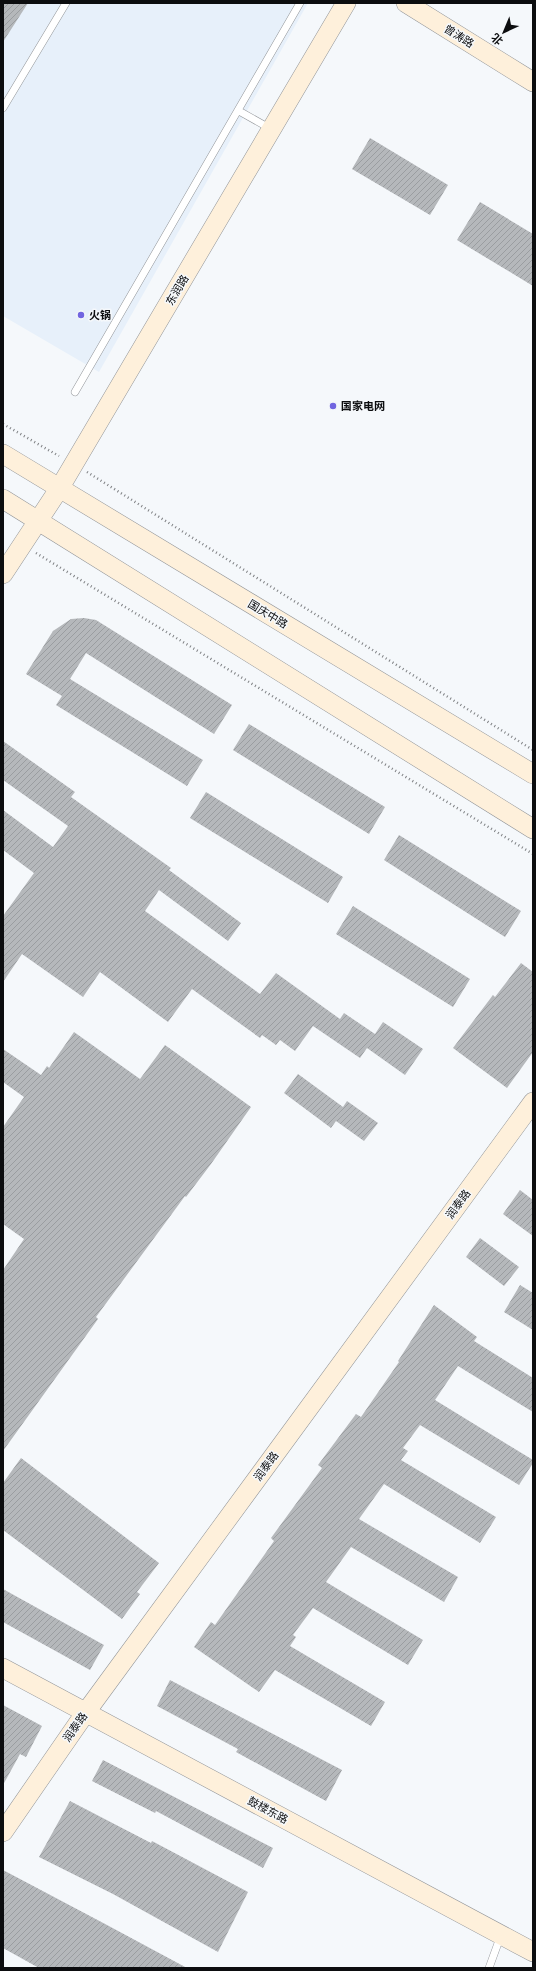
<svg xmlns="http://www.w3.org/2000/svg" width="536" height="1971" font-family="'Sofia Sans Condensed','Noto Sans SC',sans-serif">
	<defs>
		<pattern id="building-hatch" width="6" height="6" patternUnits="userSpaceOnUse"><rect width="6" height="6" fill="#b5b8bb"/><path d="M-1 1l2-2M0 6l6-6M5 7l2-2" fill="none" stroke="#9a9da0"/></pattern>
	</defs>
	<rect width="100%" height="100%" fill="#f5f8fb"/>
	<path fill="#e7f0fa" d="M3,3H308L99,372L3,316Z"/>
	<path fill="url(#building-hatch)" d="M3,3H28L3,42Z
		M370,138L448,185L430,215L352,169Z
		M480,202L533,234V286L457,240Z
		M84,618L96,620L232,705L214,734L86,653L70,679L203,760L187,786L56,705L62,696L26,674L53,631L71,619Z
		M249,724L385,807L369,834L233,750Z
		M3,741L75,792L71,797L171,868L169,870L241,923L228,941L159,890L145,911L260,994L276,973L340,1019L344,1013L375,1034L383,1022L423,1049L405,1075L367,1048L360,1058L313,1026L295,1051L280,1040L276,1045L262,1035L260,1038L192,989L168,1022L100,972L83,997L22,954L3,982V916L34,873L3,850V810L53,847L68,826L3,780Z
		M206,792L343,877L328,903L190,818Z
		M399,835L521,911L505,937L384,860Z
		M353,906L470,979L453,1007L336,934Z
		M521,963L533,972V1052L507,1088L453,1048L493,995L495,997Z
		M74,1032L140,1079L165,1045L251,1107L211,1164L186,1197L185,1196L96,1317L98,1319L3,1451V1270L24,1239L3,1224V1127L24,1097L3,1082V1049L41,1075L47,1066L49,1068Z
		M298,1074L343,1107L347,1101L378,1123L364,1141L336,1121L331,1128L284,1093Z
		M520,1190L533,1200V1236L503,1214Z
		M480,1238L519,1267L504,1286L466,1257Z
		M520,1285L533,1293V1330L504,1312Z
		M434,1305L477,1337L474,1341L533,1378V1412L458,1366L435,1400L533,1460V1463L519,1485L420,1425L403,1448L408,1451L401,1460L496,1517L480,1543L384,1484L359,1519L458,1577L444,1602L351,1547L326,1582L423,1640L408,1665L313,1608L293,1635L296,1637L290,1646L385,1702L371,1726L275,1670L259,1692L194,1647L211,1622L215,1625L274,1541L271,1538L322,1468L318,1465L356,1414L361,1417L399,1362L398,1361Z
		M21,1458L159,1563L137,1592L140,1594L122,1619L3,1530V1483Z
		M3,1589L104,1645L90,1670L3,1622Z
		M170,1680L342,1770L326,1801L236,1752L238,1749L157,1706Z
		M3,1705L42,1726L26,1757L20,1754L3,1785Z
		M103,1760L273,1848L263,1868L156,1811L155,1813L92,1781Z
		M70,1801L151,1843L152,1841L248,1892L218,1952L113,1894L39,1857Z
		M3,1870L107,1925L187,1968H39L3,1948Z"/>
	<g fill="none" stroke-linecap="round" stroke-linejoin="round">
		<g stroke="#929599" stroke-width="8">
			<path id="lane" d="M3,108L66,3
				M239,111L271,129
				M75,392L300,3
				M489,1968L501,1935"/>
		</g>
		<g stroke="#929599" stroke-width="20">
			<path id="secondary" d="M406,3L533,82
				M3,454L533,774
				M3,499L533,829
				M3,574L59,489L346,3
				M3,1668L533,1952
				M3,1832L86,1712L533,1102"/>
		</g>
		<path stroke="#7f8184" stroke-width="2.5" stroke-dasharray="1 3" stroke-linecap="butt" d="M3,424L59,456
			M87,472L533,750
			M36,553L533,854"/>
		<use href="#lane" stroke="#fff" stroke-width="7"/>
		<use href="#secondary" stroke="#fef0db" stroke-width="19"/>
	</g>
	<g fill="#7165e0" stroke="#f5f8fb" stroke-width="1.5">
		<circle cx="81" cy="315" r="4"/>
		<circle cx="333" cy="406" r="4"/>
	</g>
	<g text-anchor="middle" stroke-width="3" stroke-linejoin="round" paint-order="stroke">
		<g font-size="11" fill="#0c0d0f" stroke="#f5f8fb">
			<text transform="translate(459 36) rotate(32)" y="4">曾涛路</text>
			<text transform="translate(177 290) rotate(-59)" y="4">东润路</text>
			<text transform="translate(268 614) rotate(31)" y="4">国庆中路</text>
			<text transform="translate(458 1204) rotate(-54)" y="4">润泰路</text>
			<text transform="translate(266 1466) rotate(-54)" y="4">润泰路</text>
			<text transform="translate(75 1727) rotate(-55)" y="4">润泰路</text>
			<text transform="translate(268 1810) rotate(28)" y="4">鼓楼东路</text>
		</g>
		<g font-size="11" font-weight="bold" fill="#0c0d0f" stroke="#f5f8fb" text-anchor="start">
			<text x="89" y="319">火锅</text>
			<text x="341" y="410">国家电网</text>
		</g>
	</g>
	<rect width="536" height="1971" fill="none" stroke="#0c0d0f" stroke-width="8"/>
	<g transform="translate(504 32) rotate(224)" stroke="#f5f8fb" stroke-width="3" paint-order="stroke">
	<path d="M0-3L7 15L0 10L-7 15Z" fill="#0c0d0f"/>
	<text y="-6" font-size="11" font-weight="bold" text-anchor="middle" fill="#0c0d0f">北</text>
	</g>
</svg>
